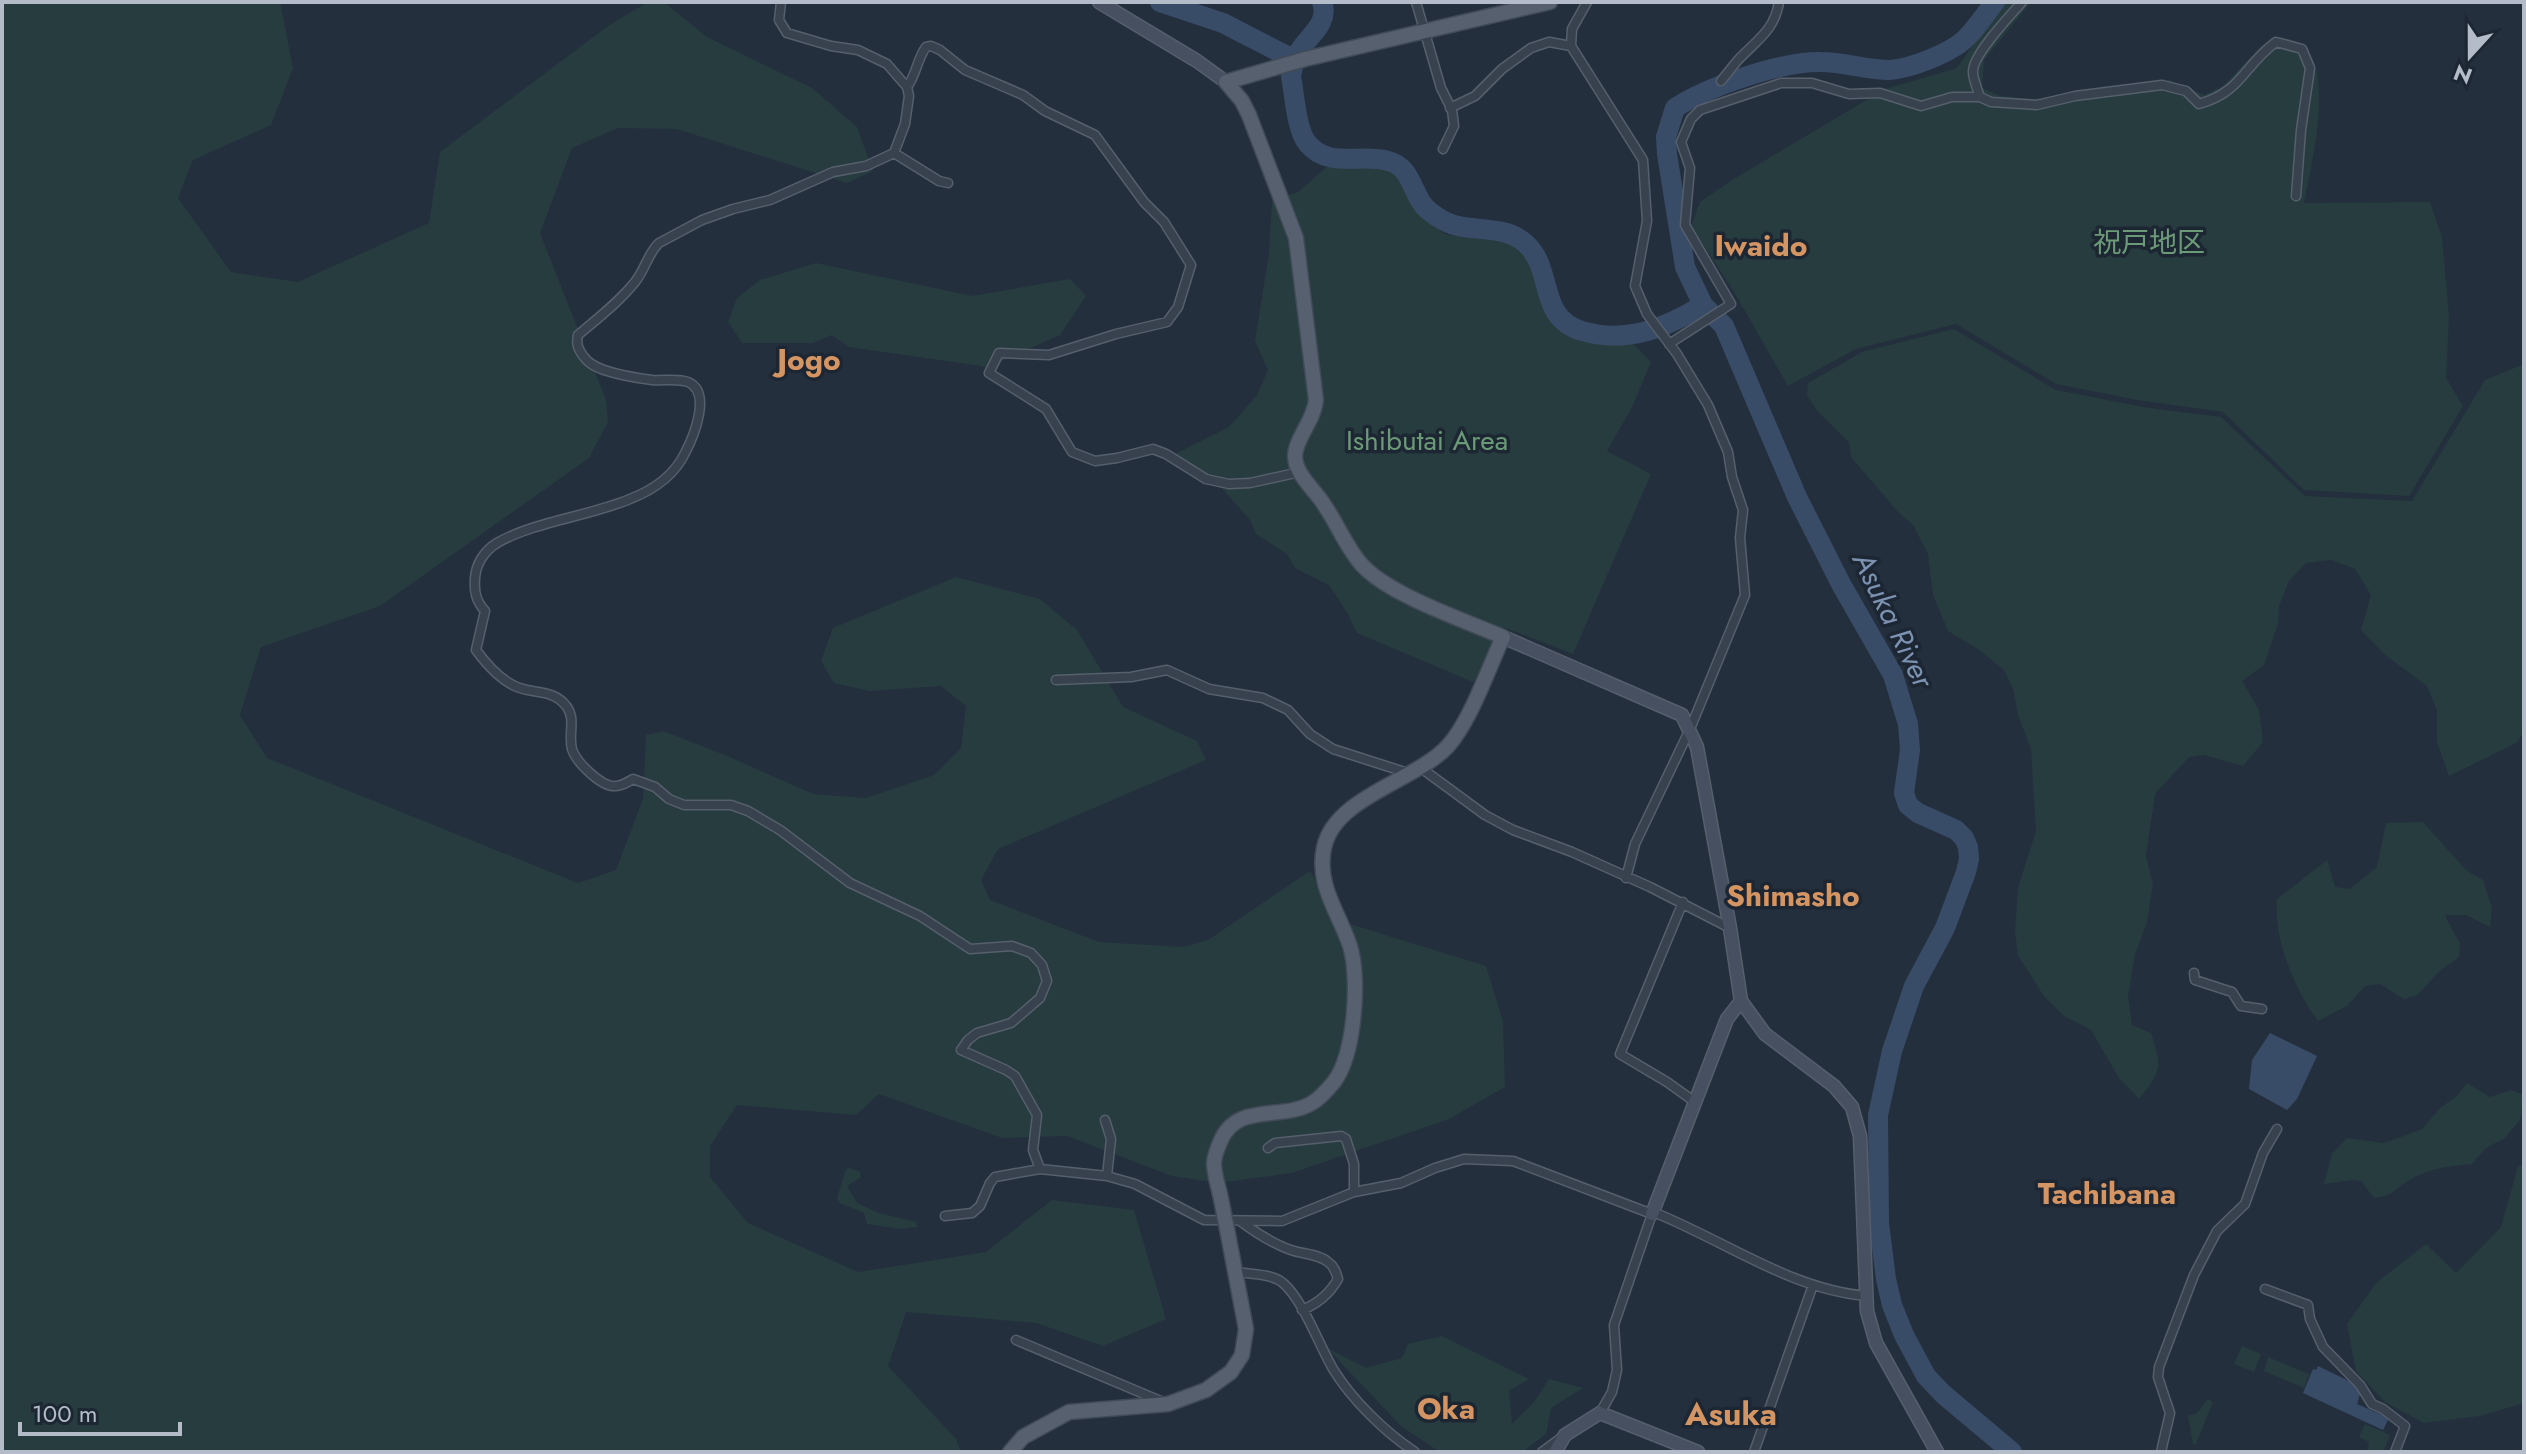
<svg xmlns="http://www.w3.org/2000/svg" width="2526" height="1454" font-family="Jost,'Noto Sans JP',sans-serif">
	<rect width="100%" height="100%" fill="#242f3e"/>
	<path fill="#263c3f" d="M2,2H280L293,68L271,125L193,160L178,198L231,272L298,282L429,223L440,152L608,26L648,2H664L707,37L812,88L857,127L873,171L847,183L677,129L618,128L572,148L540,233L606,400L608,422L589,458L380,606L261,647L240,715L267,758L578,883L616,870L643,799L646,735L663,731L725,755L813,794L866,798L934,775L961,748L966,706L941,686L869,691L834,683L821,661L833,628L956,577L1040,599L1077,630L1123,707L1197,741L1206,760L998,849L981,880L990,900L1099,942L1183,947L1208,940L1310,871L1340,921L1486,966L1503,1021L1505,1087L1449,1119L1292,1173L1218,1183L1172,1176L1067,1136L1002,1138L879,1094L856,1115L737,1105L710,1146V1177L748,1223L858,1272L986,1252L1052,1200L1134,1210L1166,1319L1103,1346L1036,1323L906,1312L888,1366L956,1439L961,1452H2Z
		M2003,2H2031L1984,60L1982,88L2000,96L2032,99L2170,80L2204,95L2223,86L2261,46L2281,37C2288,39 2299,41 2304,46C2334,74 2311,167 2304,203L2430,202L2442,237L2449,317L2446,378L2463,406L2409,496L2304,490L2223,412L2137,400L2056,384L1956,324L1856,349L1788,386L1734,292L1691,226L1700,202L1732,180L1885,89L1957,68Z
		M1330,164L1350,167L1382,164L1402,172C1409,192 1427,227 1448,235C1453,236 1461,234 1466,234C1484,233 1511,235 1525,248C1531,255 1535,267 1537,276C1540,285 1542,296 1546,305C1559,340 1598,342 1629,340L1651,362L1633,405L1607,451L1651,474L1573,654L1503,627L1481,673L1473,682L1357,633L1348,614L1329,585L1295,568L1287,554L1256,534L1250,520L1220,486L1173,455L1229,427L1257,395L1268,370L1255,341L1269,253L1272,201L1298,192Z
		M816,263L972,296L1070,279L1086,296L1060,335L988,367L849,347L832,335L812,343H742L728,322L737,298L760,280Z
		M1954,329L2056,390L2149,408L2221,417L2305,496L2412,501L2485,380L2524,364V730L2518,742L2449,776L2437,742V711L2427,686L2384,654L2361,630L2371,595L2355,569L2331,560L2306,563L2289,581L2279,606L2278,624L2264,665L2242,681L2259,710L2263,742L2243,766L2204,755L2189,757L2155,794L2146,856L2153,884L2147,923L2135,954L2128,996L2132,1025L2151,1033C2162,1067 2162,1071 2139,1099L2119,1078L2091,1030L2064,1016L2043,995L2018,955L2015,932L2018,888L2036,831L2031,749L2018,715L2013,688L2004,670L1978,649L1948,631L1933,595L1928,554L1913,525L1898,512L1851,457L1849,442L1818,412L1807,396L1808,383L1862,352Z
		M2423,822L2466,870L2483,880L2492,908L2490,927L2466,915H2445L2460,944L2459,957L2441,970L2417,995L2404,999L2380,984L2365,986L2347,1006L2318,1021C2295,990 2273,939 2277,899L2327,860L2335,887L2350,889L2377,867L2386,823Z
		M2467,1083L2490,1097L2511,1090L2524,1095L2520,1120L2505,1138L2486,1148L2472,1164C2449,1166 2428,1168 2408,1181C2393,1190 2393,1196 2374,1198L2361,1181L2352,1180L2324,1184L2332,1154L2347,1138L2384,1143L2422,1129L2440,1108L2457,1096Z
		M2524,1165V1403L2480,1416L2424,1423L2385,1402L2356,1371L2347,1324L2376,1283L2426,1244L2456,1273L2501,1227L2518,1166Z
		M850,1168L860,1172L861,1177L847,1186L857,1203L879,1213L916,1222L917,1227L900,1229L867,1224L864,1213L840,1203L837,1198L846,1169Z
		M1442,1336L1529,1379L1509,1391L1512,1424L1535,1401L1549,1379L1583,1388L1551,1408L1546,1434L1522,1452H1440L1401,1426L1327,1348L1366,1368L1402,1358L1408,1344Z
		M2242,1346L2261,1354L2254,1372L2234,1364Z
		M2268,1357L2309,1374L2304,1388L2264,1371Z
		M2208,1399L2213,1402L2196,1444H2193L2188,1416L2197,1413Z
		M2365,1424L2390,1435L2383,1452L2368,1450L2369,1442L2359,1437Z"/>
	<path fill="#394c67" d="M2270,1033L2317,1056L2297,1099L2287,1110L2249,1089L2252,1060Z
		M2318,1366L2355,1384L2360,1394L2357,1404L2389,1418L2383,1430L2303,1393L2313,1369L2316,1370Z"/>
	<g fill="none" stroke-linecap="round" stroke-linejoin="round">
		<path stroke="#394c67" stroke-width="20" d="M1160,2L1223,23L1287,56C1294,78 1294,129 1308,144C1329,169 1362,153 1388,161C1409,166 1411,186 1421,202C1425,209 1437,217 1444,221C1469,234 1502,223 1525,243C1555,269 1536,317 1582,331C1626,344 1666,328 1703,305
			M1995,2C1986,13 1978,26 1968,36C1954,52 1910,69 1889,70C1867,70 1844,62 1821,62C1782,61 1707,87 1675,108L1666,137L1667,154L1685,267L1703,305L1724,326L1797,497L1841,584L1893,675L1908,724L1910,750L1904,793L1908,805L1918,813L1956,830L1964,838L1968,847L1969,859L1966,872L1945,928L1914,986L1892,1051L1878,1115L1879,1223L1886,1279L1892,1305L1904,1335L1926,1376L1943,1394L2012,1452
			M1292,72C1293,68 1293,63 1295,59C1302,39 1331,26 1322,2"/>
		<g stroke="#565f6c" stroke-width="11">
			<path id="street" d="M781,2L779,20L787,33L831,46L858,50L887,64L907,87L909,96L905,124L894,153L866,166L833,172L770,200L733,209L702,220L659,243C648,253 645,270 635,282C619,302 598,318 578,335C576,345 578,349 584,357C589,364 596,367 604,370C619,375 636,378 652,380C663,381 678,378 688,382C712,392 694,436 685,453C674,476 653,490 630,499C590,516 533,522 497,543C484,551 476,564 475,578C474,592 476,601 485,611L476,650C487,665 500,680 517,687C534,694 554,689 567,707C576,720 568,734 572,749C576,762 602,788 616,786C622,786 628,782 633,779L655,787L669,799L684,805H731L748,811L780,830L850,883L920,916L970,949L1012,946L1031,953L1042,965L1047,981L1040,998L1011,1023L977,1033L968,1040L961,1050L1006,1070L1015,1076L1037,1115L1033,1150L1040,1169
				M1416,2L1441,88L1452,110L1454,126L1443,149
				M1587,2L1572,29L1571,46L1643,160L1647,221L1635,286L1647,314L1677,354L1708,405L1728,452L1732,477L1743,510L1740,538L1745,595L1690,729L1635,844L1626,878
				M1721,81C1727,74 1732,67 1738,60C1756,41 1775,30 1779,2
				M907,87C916,76 917,59 926,47L931,46L940,50L965,70L1023,95L1045,111L1095,135L1144,202L1164,222L1191,265L1178,307L1167,322L1116,334L1049,355L999,353L989,373L1046,409L1072,452L1095,461L1117,458L1153,449L1166,454L1206,479L1229,484L1250,483L1300,472
				M1980,97C1978,90 1973,80 1973,72C1972,55 2011,15 2022,2
				M1450,108L1475,96L1502,69L1531,48L1549,42L1571,46
				M894,153L939,181L948,183
				M1669,344L1731,304L1685,225L1690,168L1681,142L1691,119L1700,110L1781,83H1812L1849,94L1880,93L1921,106L1952,97H1980L1991,102L2037,105L2075,96L2162,85L2186,91L2199,104C2242,92 2243,66 2276,42L2302,49L2310,68L2301,130L2296,196
				M1056,680L1131,677L1167,670L1209,689L1263,698L1288,710L1310,734L1333,749L1408,773
				M1421,768L1485,815L1513,830L1572,852L1650,887L1730,928
				M1683,902L1620,1054L1667,1082L1695,1102
				M2194,973L2195,980L2232,992L2241,1006L2262,1009
				M1105,1120L1111,1139L1107,1176
				M1268,1148L1275,1143L1341,1136L1346,1139L1354,1164V1192
				M1653,1212C1722,1239 1791,1290 1867,1296
				M945,1216L972,1213L980,1206L990,1183L995,1177L1040,1169L1107,1176L1135,1184L1204,1220L1282,1221L1354,1192L1401,1183L1435,1168L1464,1159L1513,1161L1652,1214L1614,1325L1617,1370L1612,1392L1600,1413
				M1240,1221C1255,1232 1273,1244 1291,1250C1302,1254 1319,1254 1328,1262C1334,1266 1336,1272 1338,1279C1330,1293 1317,1304 1302,1310
				M1236,1272C1250,1274 1273,1274 1283,1283C1303,1300 1319,1345 1333,1369C1352,1400 1385,1432 1415,1452
				M2265,1289L2308,1305L2310,1319L2323,1347L2360,1385L2372,1404L2383,1409L2405,1426L2395,1452
				M1016,1340L1163,1402
				M1542,1452L1561,1438
				M1754,1452L1813,1285
				M2161,1452L2170,1413L2158,1377L2159,1367L2194,1275L2217,1231L2245,1204L2263,1153L2277,1129"/>
		</g>
		<g stroke="#565f6c" stroke-width="15">
			<path id="secondary" d="M1099,2L1197,61L1226,82
				M1503,637L1682,715L1697,747L1730,928L1741,1001L1765,1034L1834,1086L1852,1107L1860,1136L1867,1311L1876,1343L1937,1452
				M1652,1214L1727,1019L1741,1001
				M1555,1452L1565,1435L1600,1413L1698,1452"/>
		</g>
		<g stroke="#414a57" stroke-width="17">
			<path id="primary" d="M1221,1199C1219,1188 1214,1175 1214,1163C1214,1156 1218,1147 1221,1140C1238,1102 1282,1121 1312,1103C1319,1099 1329,1088 1334,1082C1355,1054 1360,978 1350,946C1339,913 1316,885 1324,848C1334,797 1416,781 1448,746C1471,720 1488,669 1503,637C1464,620 1389,595 1362,565C1346,547 1337,523 1323,503C1314,489 1295,474 1295,456C1295,439 1314,421 1316,400L1296,238L1249,115L1242,101L1226,82L1305,59L1550,2
				M1010,1452L1023,1437L1069,1412L1168,1404L1206,1390L1231,1372L1242,1355L1246,1329L1227,1229"/>
		</g>
		<use href="#street" stroke="#38414e" stroke-width="8"/>
		<use href="#secondary" stroke="#465061" stroke-width="12"/>
		<use href="#primary" stroke="#56606e" stroke-width="14"/>
		<g stroke="#414a57" stroke-width="17" stroke-linecap="butt">
			<path id="primary-bridge" d="M1221,1199L1227,1229"/>
		</g>
		<use href="#primary-bridge" stroke="#56606e" stroke-width="14"/>
	</g>
	<g text-anchor="middle" stroke-width="7" stroke-linejoin="round" paint-order="stroke">
		<g font-size="28" fill="#6b9a76" stroke="#1d2633">
			<text x="2149" y="252">祝戸地区</text>
			<text x="1427" y="450">Ishibutai Area</text>
		</g>
		<g font-size="30" font-weight="bold" fill="#d59563" stroke="#1d2633">
			<text x="1761" y="256">Iwaido</text>
			<text x="809" y="370">Jogo</text>
			<text x="1793" y="906">Shimasho</text>
			<text x="2107" y="1204">Tachibana</text>
			<text x="1446" y="1419">Oka</text>
		</g>
		<g font-size="30" font-style="italic" fill="#7c92b1" stroke="#1d2633">
			<text transform="translate(1893 620) rotate(64)" y="10">Asuka River</text>
		</g>
		<g font-size="32" font-weight="bold" fill="#d59563" stroke="#1d2633">
			<text x="1731" y="1425">Asuka</text>
		</g>
	</g>
	<rect width="2526" height="1454" fill="none" stroke="#b4bcc9" stroke-width="8"/>
	<g transform="translate(2470 56) rotate(201)" stroke="#1d2633" stroke-width="6" paint-order="stroke">
	<path d="M0-6L14 30L0 20L-14 30Z" fill="#b4bcc9"/>
	<text y="-12" font-size="22" font-weight="bold" text-anchor="middle" fill="#b4bcc9">N</text>
	</g>
	<path d="M20 1422v12h160v-12" fill="none" stroke="#b4bcc9" stroke-width="4"/>
	<text x="32" y="1422" font-size="24" fill="#b4bcc9" stroke="#1d2633" stroke-width="6" paint-order="stroke">100 m</text>
</svg>
